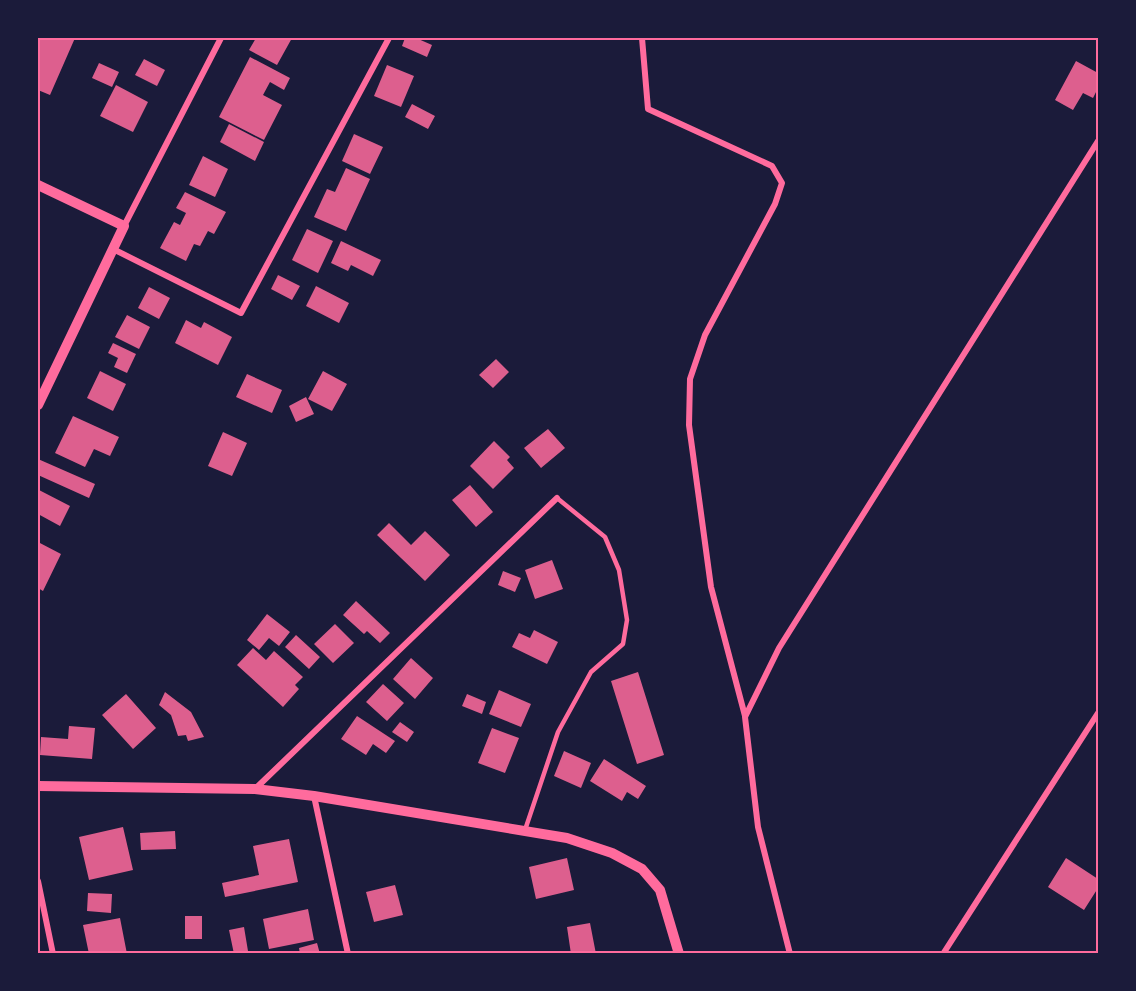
<svg xmlns="http://www.w3.org/2000/svg" width="1136" height="991" font-family="'DejaVu Sans',sans-serif">
	<rect width="100%" height="100%" fill="#1b1b3a"/>
	<path fill="#dd5f8e" d="M38,38H75L50,95L38,90Z
		M256,38H292L277,65L249,50Z
		M405,38H416L432,45L427,57L402,46Z
		M250,57L290,78L284,90L270,82L263,95L282,105L264,140L219,117Z
		M144,59L165,70L157,86L135,75Z
		M1076,61L1098,73V88L1093,98L1083,93L1073,110L1055,100Z
		M99,63L119,72L112,87L92,78Z
		M387,65L414,76L401,107L374,96Z
		M116,85L148,102L133,132L100,116Z
		M412,104L435,116L428,129L405,117Z
		M229,124L264,142L255,161L220,142Z
		M354,134L383,147L370,174L342,161Z
		M203,156L228,169L215,197L189,185Z
		M346,168L370,179L346,231L314,217L327,189L335,192Z
		M185,192L226,212L214,234L208,231L200,246L194,244L186,261L160,248L174,222L180,225L186,213L176,208Z
		M307,229L333,241L318,273L292,260Z
		M341,241L381,260L373,276L351,265L348,271L331,263Z
		M278,275L300,286L292,300L271,289Z
		M316,286L349,303L339,323L306,306Z
		M149,287L170,298L159,319L138,308Z
		M127,315L150,327L139,349L115,337Z
		M186,320L201,328L204,322L232,337L218,365L175,343Z
		M113,343L136,354L127,373L114,367L118,358L108,353Z
		M496,359L509,372L493,388L479,375Z
		M100,371L126,384L113,411L87,398Z
		M323,371L347,384L332,411L308,399Z
		M247,374L282,390L272,413L236,397Z
		M306,397L314,414L296,422L289,406Z
		M73,416L119,437L110,456L94,449L85,467L55,453Z
		M548,429L565,448L541,468L524,448Z
		M223,432L247,443L232,476L208,466Z
		M494,441L510,457L507,460L514,468L493,489L470,466Z
		M38,459L95,484L89,498L38,475Z
		M470,485L493,512L476,527L452,500Z
		M39,490L70,506L60,526L38,514Z
		M389,523L411,545L425,531L450,555L425,581L377,535Z
		M38,542L61,554L43,591L38,588Z
		M552,560L563,589L535,599L525,570Z
		M503,571L521,578L515,592L498,585Z
		M356,601L390,633L380,643L367,631L364,634L343,615Z
		M267,614L290,632L279,646L269,638L259,650L247,640Z
		M335,624L354,643L333,663L314,644Z
		M534,630L558,642L547,664L512,647L519,633L530,638Z
		M296,635L320,657L309,669L285,647Z
		M253,648L266,660L274,651L303,677L295,685L299,689L283,707L237,665Z
		M411,658L433,678L415,699L393,679Z
		M638,672L664,755L637,764L611,681Z
		M383,684L404,703L387,721L366,702Z
		M499,690L531,704L521,727L489,714Z
		M165,692L191,712L204,737L188,741L186,735L178,736L171,715L159,705Z
		M126,694L156,728L133,749L102,715Z
		M467,694L486,702L482,714L462,706Z
		M357,716L395,741L386,753L373,744L366,755L341,739Z
		M400,722L414,732L407,742L392,732Z
		M69,726L95,728L92,759L40,755L41,737L68,739Z
		M492,728L519,738L505,773L478,763Z
		M564,751L591,763L581,788L554,776Z
		M604,759L646,786L638,799L627,792L622,801L590,781Z
		M123,827L133,870L89,880L79,837Z
		M175,831L176,849L141,850L140,833Z
		M289,839L298,882L225,897L222,883L259,875L253,846Z
		M567,858L574,890L536,899L529,867Z
		M1066,858L1098,879V888L1084,910L1048,887Z
		M395,885L403,915L374,922L366,892Z
		M88,893L112,894L111,913L87,911Z
		M308,909L314,940L269,949L263,919Z
		M185,916H202V939H185Z
		M120,918L127,954H89L83,925Z
		M590,923L596,954H571L567,927Z
		M244,927L248,951L234,954L229,930Z
		M317,943L320,954H300L299,948Z"/>
	<g fill="none" stroke-linecap="round" stroke-linejoin="round">
		<path stroke="#ff6b9d" stroke-width="4.5" d="M525,830L558,732L591,672L623,644L627,620L619,570L605,537L557,498"/>
		<path stroke="#ff6b9d" stroke-width="6" d="M642,38L648,109L772,166L782,183L775,204L705,335L690,379L689,425L711,587L745,716
			M124,226L221,38
			M113,249L241,313L389,38
			M255,789L557,498
			M314,796L348,954
			M38,881L53,954
			M790,954L758,827L745,717L779,648L1098,141
			M943,954L1098,713"/>
		<path stroke="#ff6b9d" stroke-width="10" d="M38,185L124,226L38,405
			M38,786L255,789L314,796L567,838L612,853L642,869L660,890L679,954"/>
	</g>
	<rect width="1136" height="991" fill="none" stroke="#1b1b3a" stroke-width="78"/>
	<rect x="39" y="39" width="1058" height="913" fill="none" stroke="#ff6b9d" stroke-width="2"/>
</svg>
